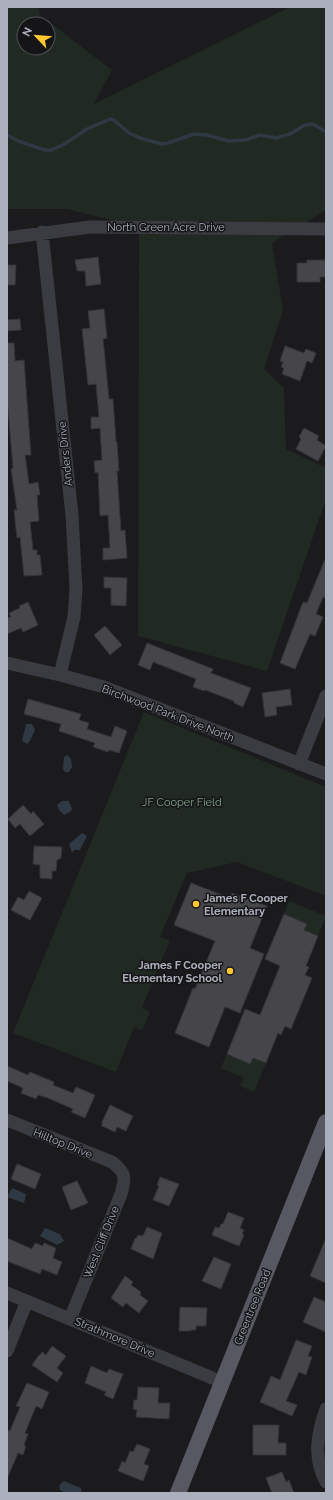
<svg xmlns="http://www.w3.org/2000/svg" width="333" height="1500" font-family="Raleway,sans-serif">
	<rect width="100%" height="100%" fill="#1b1a1d"/>
	<path fill="#202922" fill-rule="evenodd" d="M7,7H39L40,15L112,70L94,104L290,7H326V210L272,243L283,310L264,369L284,388L286,449L326,468V499L267,671L138,636L139,227L67,209H7ZM24,24H48V48H24Z
		M144,712L326,787V896L237,862L187,873L160,937L170,940L142,1008L150,1012L142,1030L134,1027L116,1072L13,1033Z
		M289,901L326,916L318,936L305,930L307,924L284,914Z
		M227,1054L250,1064L253,1058L266,1063L254,1092L240,1086L244,1078L221,1068Z"/>
	<path fill="#2f3943" d="M26,724H32L35,730L30,741L27,744L22,741Z
		M68,755L71,759L72,767L69,772H65L63,769L64,757Z
		M62,801H69L72,809L70,812L64,815L59,810L57,805Z
		M82,833L87,836L80,850H74L72,853L69,844Z
		M12,1188L26,1194L24,1203L7,1197Z
		M45,1228L60,1234L64,1241L57,1245L40,1236Z
		M64,1481L81,1488L82,1493H66L60,1490V1488L59,1487L61,1483H62Z"/>
	<g fill="none" stroke-linecap="round" stroke-linejoin="round">
		<path stroke="#2f3943" stroke-width="3.5" d="M7,135L18,141L45,150H51L63,145L87,129L110,119L114,120L129,133L140,138L162,144L168,143L194,134L207,135L228,141L246,140L260,135L276,138L290,134L305,125L313,124L326,132"/>
	</g>
	<path fill="#45454a" stroke="#353439" d="M98,257L101,284L86,286L85,271H77L75,260Z
		M307,260H326V277H320V282H297V263H307Z
		M7,265H16L15,285H7Z
		M104,309L107,338L103,339L109,399H113L116,442H117L119,471H117L121,531L125,530L127,558L103,560V548H110L108,515L100,516L98,472L95,473L94,461L102,460L100,428L91,429V417H99L96,384L88,385L82,329L90,328L88,311Z
		M20,319L21,330L7,331V320Z
		M7,343H14L15,361L24,360L31,455H25L29,484L38,482L40,495H37L39,521L30,522L33,550H37V555H40L42,575L24,576L20,537L17,538L14,510H17L11,469L13,468L7,398Z
		M285,346L304,353L306,349L316,353L312,363L307,361L300,381L282,374L284,368L281,367L283,362L280,361Z
		M304,428L319,436L317,440L326,446L318,461L296,449L301,439L299,437Z
		M326,557V598L323,597L316,614L323,617L315,636L310,634L295,669L280,663L303,602L307,603Z
		M104,577L127,578L126,606L111,605V588H104Z
		M28,602L38,625L23,632L21,628L7,634V618L11,617L9,613L20,608L19,606Z
		M105,626L122,645L110,655L94,635Z
		M147,643L213,669L211,673L251,688L243,707L234,703V701L205,690L204,691L193,687L196,679L181,673L153,662L150,670L138,665Z
		M290,689L292,705L276,707L277,715L265,717L262,693Z
		M28,699L81,714L79,720L89,723L87,729L111,737L115,726L127,731L119,753L109,750L108,752L93,747L95,743L59,731L61,724L24,714Z
		M23,805L31,814L33,811L44,824L30,836L20,824L15,828L8,819Z
		M34,846L62,847L61,858L57,860L56,871H52V879L40,878V865L33,864Z
		M191,883L230,898L232,893L267,906L250,948L264,954L240,1013L225,1007L209,1047L175,1033L193,988L195,989L215,941L174,925Z
		M29,891L42,898L30,920L11,910L18,897L24,900Z
		M284,914L307,924L304,930L318,936L306,966L309,967L305,975L312,978L291,1029L285,1026L281,1035L278,1033L266,1063L253,1058L250,1064L227,1054L245,1009L260,1015L280,966L265,959Z
		M7,1066L28,1075L30,1072L54,1082L53,1085L73,1093L76,1087L95,1095L85,1118L71,1112L73,1109L48,1098L38,1095L36,1099L21,1093L23,1088L7,1081Z
		M110,1105L133,1116L126,1131L117,1127L115,1132L102,1126V1122Z
		M17,1164L41,1174L35,1189L11,1179Z
		M160,1177L179,1184L169,1206L153,1200L159,1186L157,1185Z
		M77,1181L88,1203L71,1210L62,1187Z
		M228,1212L244,1218L240,1228L244,1230L242,1234L244,1235L239,1246L212,1235L215,1227L219,1228L221,1224H223Z
		M147,1227L162,1233L153,1259L131,1249L135,1238L136,1239L138,1235L143,1236Z
		M7,1238L32,1249L35,1243L43,1246L44,1243L56,1248L53,1258L62,1262L57,1275L42,1269L40,1274L7,1261Z
		M326,1238V1283L310,1276Z
		M214,1257L231,1264L221,1289L202,1281Z
		M125,1276L133,1282L131,1285L141,1292L140,1295L148,1301L139,1313L126,1303L123,1307L111,1298Z
		M314,1297L326,1302V1332L303,1322Z
		M180,1307L207,1308L206,1326H196V1330H191V1331H179Z
		M296,1340L312,1346L308,1356L312,1357L306,1375L299,1372L286,1401L297,1405L292,1416L260,1402L271,1376L280,1380Z
		M52,1346L66,1356L57,1368L63,1373L57,1382L32,1365L39,1355H40L42,1352L46,1355Z
		M91,1366L107,1373L109,1369L123,1374L113,1399L104,1395L106,1392L85,1383Z
		M27,1383L49,1392L42,1409L36,1406L25,1433L28,1434L24,1445L26,1446L23,1455L18,1453L7,1479V1430L10,1431L20,1407L16,1406Z
		M138,1387L159,1388L158,1403H170L169,1419L136,1417L137,1410L133,1409L134,1400H137Z
		M253,1425H279L278,1443H286V1455H253Z
		M137,1444L150,1449L144,1464L149,1466L143,1481L118,1471L122,1461L125,1463L130,1451L133,1452Z
		M282,1472L286,1482L289,1480L294,1493H272L266,1478Z"/>
	<g fill="none" stroke-linecap="round" stroke-linejoin="round">
		<path stroke="#3b3c42" stroke-width="13" d="M42,232L72,515L76,589L74,617L60,675
			M7,238L90,227L326,229
			M7,663L60,675L104,687L326,774
			M299,764L326,696
			M7,1120L112,1162C126,1173 126,1177 121,1194L70,1319
			M7,1293L222,1382
			M7,1351L27,1301
			M326,1409C317,1434 313,1458 326,1482"/>
		<path stroke="#575862" stroke-width="16" d="M178,1493L326,1122"/>
	</g>
	<g fill="#ffc730" stroke="#151518" stroke-width="1.5">
		<circle cx="196" cy="904" r="4"/>
		<circle cx="230" cy="971" r="4"/>
	</g>
	<g text-anchor="middle" stroke-width="3" stroke-linejoin="round" paint-order="stroke">
		<g font-size="11" fill="#acb0bd" stroke="#151518">
			<text x="166" y="231">North Green Acre Drive</text>
			<text transform="translate(65 454) rotate(-96)" y="4">Anders Drive</text>
			<text transform="translate(168 713) rotate(21)" y="4">Birchwood Park Drive North</text>
			<text transform="translate(63 1143) rotate(22)" y="4">Hilltop Drive</text>
			<text transform="translate(101 1242) rotate(-68)" y="4">West Cliff Drive</text>
			<text transform="translate(252 1307) rotate(-68)" y="4">Greentree Road</text>
			<text transform="translate(115 1337) rotate(23)" y="4">Strathmore Drive</text>
		</g>
		<g font-size="11" fill="#82aa87" stroke="#151518">
			<text x="182" y="806">JF Cooper Field</text>
		</g>
		<g font-size="11" font-weight="bold" fill="#acb0bd" stroke="#151518" text-anchor="start">
			<text x="204" y="902">James F Cooper<tspan x="204" dy="13">Elementary</tspan></text>
			<text x="222" y="969" text-anchor="end">James F Cooper<tspan x="222" dy="13">Elementary School</tspan></text>
		</g>
	</g>
	<rect width="333" height="1500" fill="none" stroke="#acb0bd" stroke-width="16"/>
	<g transform="translate(36 36) rotate(296)"><circle r="19" fill="#151518" stroke="#51535a"/>
	<path d="M0-3L7 15L0 10L-7 15Z" fill="#ffc730"/>
	<text y="-6" font-size="11" font-weight="bold" text-anchor="middle" fill="#acb0bd">N</text>
	</g>
</svg>
